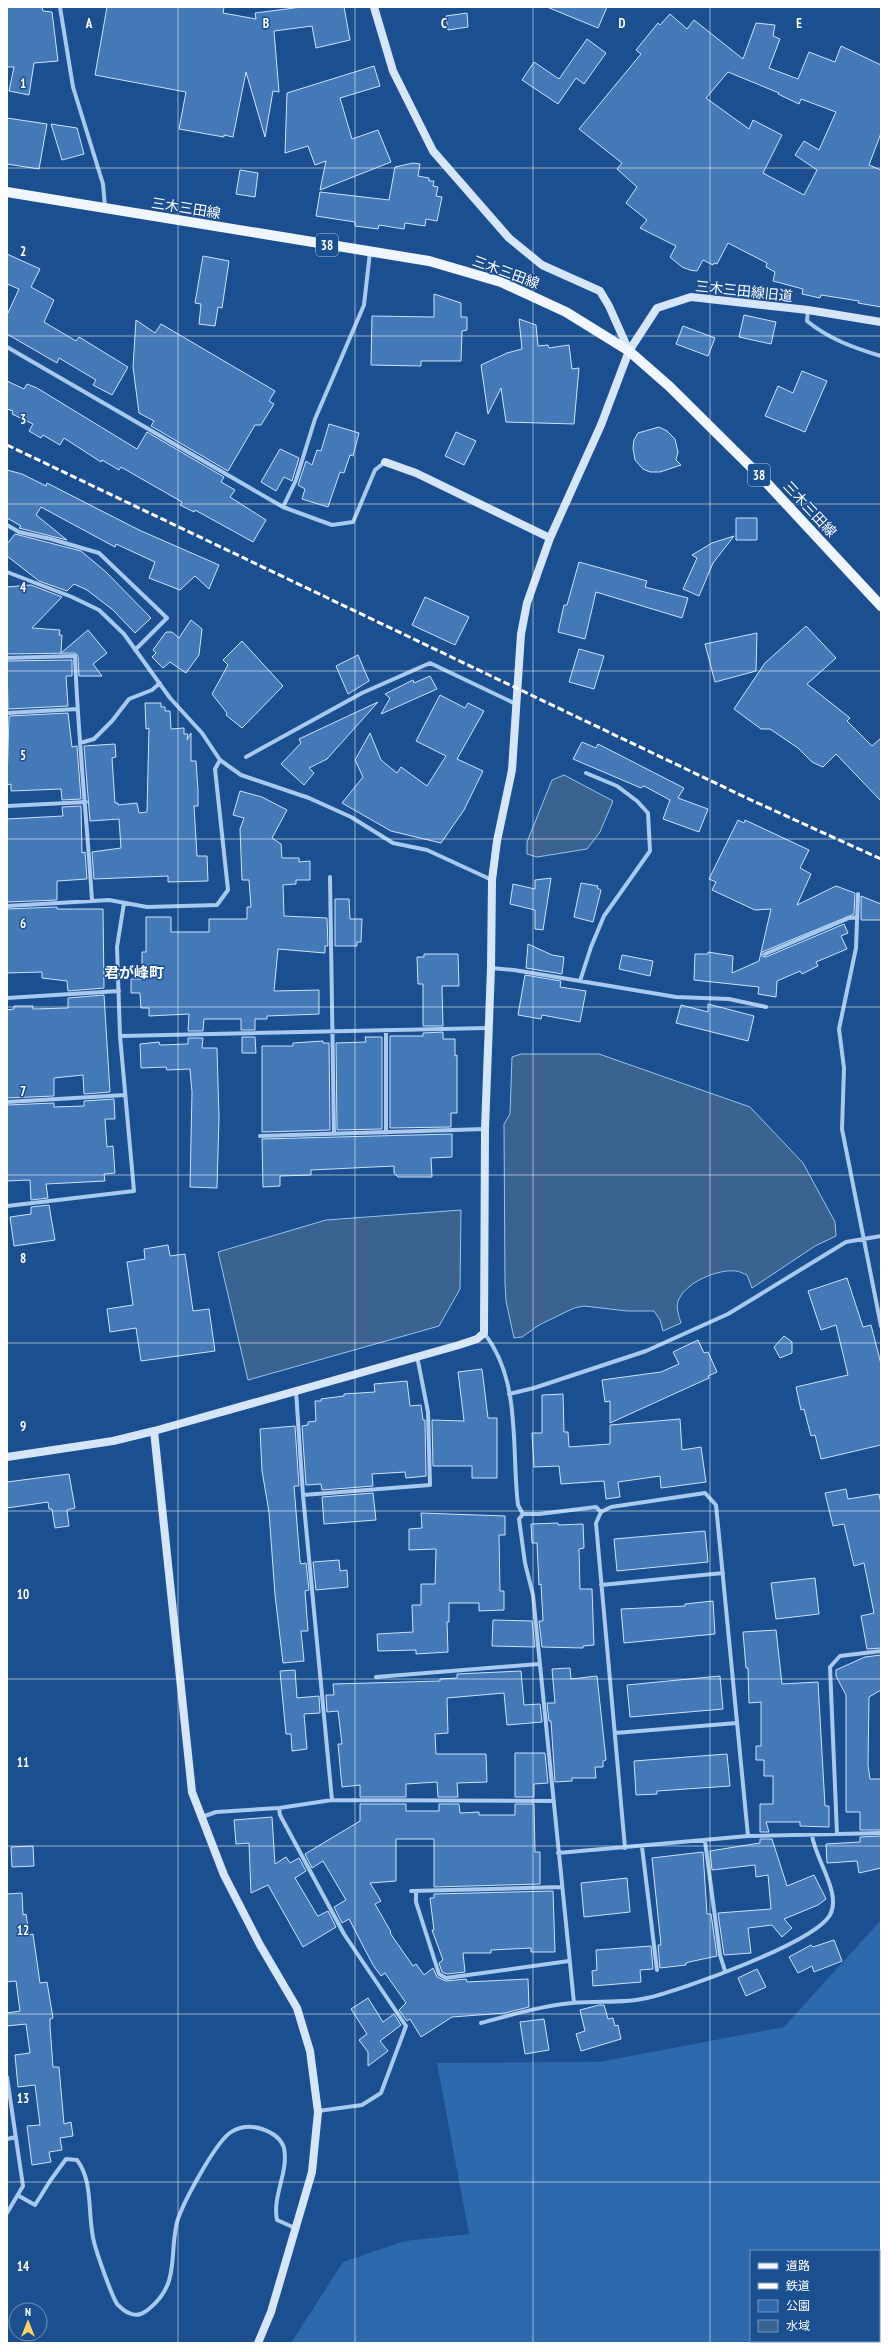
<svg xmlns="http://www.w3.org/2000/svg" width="888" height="2350" font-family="'PT Sans Narrow','Noto Sans JP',sans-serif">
	<rect width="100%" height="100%" fill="#1b4f8f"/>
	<path fill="#2e69ad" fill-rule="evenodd" d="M881,1920V2343H291L343,2262L405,2241L469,2234L437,2063L599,2062L784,2027ZM751,2251H879V2341H751Z"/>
	<path fill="#3c6290" stroke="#9cc4f0" d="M564,775L613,801L600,832L587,849L537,857L527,854V842L552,780Z
		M521,1054H599L750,1107L803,1163L835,1222L836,1236L815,1246L752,1288L747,1275C744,1274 739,1271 736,1271C717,1269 687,1282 679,1299C675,1306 679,1316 681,1323L663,1331L660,1320L654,1311H627L584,1306L574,1308L539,1325L522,1337L514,1338L506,1301L505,1283L504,1124L510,1114L512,1057Z
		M461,1210L460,1289L439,1326L248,1380L218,1252L326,1220Z"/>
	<path fill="#4478b7" stroke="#cfe3fa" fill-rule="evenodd" d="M7,7H42L43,11L52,12L58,61L34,63L29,95L9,91L14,67H7Z
		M107,7H224L223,13L256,19L255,13L302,7H344L350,40L316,48L312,26L274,31L279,92L273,91L265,137L246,72L233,137L224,135V137L179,129L186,92L95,75Z
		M547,7H607L598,28Z
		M467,13L468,27L448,30L446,16Z
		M670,14L687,29L694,20L743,59L756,23L775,25L773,36L780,39L769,68L798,79L809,52L835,62L841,46L881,65V133L869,165L881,170V307L858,303L859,301L821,295L820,298L802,294L803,289L773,281L775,272L766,267L767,263L728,243L717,264L714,263L713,265L703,260L697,271L690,270L682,267L670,257L676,246L640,228L647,220L626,203L637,187L617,169L622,163L579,129L641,54L636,50L658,23L660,25ZM728,72L779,93L778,94L799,104L801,99L836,112L819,150L804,141L795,155L817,170L804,195L763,173L782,135L753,120L749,129L706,98Z
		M587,39L606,53L584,84L576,78L558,104L522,80L534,62L559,79Z
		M374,66L380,86L340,98L352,139L378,130L391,162L320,190L326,161L315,165L308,146L285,153L287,93Z
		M7,118L47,124L39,169L7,164Z
		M51,124L77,128L84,154L62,160Z
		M413,163L420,164L418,176L429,178V181H434L433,186L438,187L436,196L442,197L437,221L426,219L425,226L405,223L404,229L379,225L378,229L355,226V222L316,216L320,192L389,200L395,167Z
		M240,170L258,173L255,197L236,194Z
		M7,254L40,269L31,287L54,300L44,322L76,341L79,337L128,367L112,395L93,385L96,380L59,358L57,363L7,334V315L19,289L7,284Z
		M203,256L229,261L222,308L218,307L215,326L199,324L201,304L195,303Z
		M434,294L461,303V317H467V330L462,331L461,361H421V366L371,365L372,316L434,317Z
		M744,315L776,322L771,344L739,337Z
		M519,319L536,325L538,346L548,345L549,348L569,345L572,369L579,368L574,424L506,422L501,388L488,414L481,365L507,353L522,349Z
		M136,320L155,333L161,324L275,391L269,401L274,404L261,425H255L228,471L151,426L154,421L139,413L133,367Z
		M683,326L715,338L708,356L676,344Z
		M802,371L827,381L805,432L765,416L778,386L793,393Z
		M7,381L24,389L27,384L37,388L137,449L147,432L224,477L221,482L235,490L230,497L266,520L253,542L195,510L194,512L180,505L182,502L121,467L119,470L102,460L101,462L64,438L60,445L43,435L41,438L29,431L33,424L12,414L13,411L7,409Z
		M329,424L359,433L353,456L350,455L344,473L340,472L328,507L302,499L305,489L298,485L306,461L312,465L317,450L321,451Z
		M659,427L667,431L675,439L678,452L676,460L681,465L660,472H650L643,469L635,460L633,448L634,440L638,433Z
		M456,432L476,441L464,465L445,456Z
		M280,449L299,458L292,481L284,477L276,491L261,482Z
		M7,470L22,474L46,486L47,483L139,530L219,565L209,589L195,576L180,590L149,578L155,562L116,544L115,547L41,507L36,515L67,540L19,528L21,526L7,518Z
		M736,518H757V540H736Z
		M15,534L81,551L106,572L151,618L135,633L113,610L87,590L74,584L67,591L39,581L7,556V544Z
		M734,536L713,563L699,596L683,589L697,558L692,555L712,543Z
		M579,562L647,581L645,587L688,598L682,618L596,592L585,639L558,632L564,605H567Z
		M31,585L62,597L32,628L60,630L59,635H62L61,653L88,630L107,653L93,664L102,676H79L78,656L75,653L7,654V587Z
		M425,597L469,617L455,645L412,625Z
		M191,620L202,629L199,655L186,673L170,662L163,668L152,657L156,653L153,650L166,632H172L179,638Z
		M806,626L836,658L807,684L850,718L847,721L872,746L881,738V801L836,754L823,767L812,762L798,748L770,729H761L734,709L765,663Z
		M757,633L756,671L715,682L705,644Z
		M242,641L283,686L242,728L226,715L227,713L212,694L228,665L223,660Z
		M579,649L604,656L594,689L569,682Z
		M358,655L369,681L348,694L336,666Z
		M72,660V676H66L68,706L8,709L7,661Z
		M430,676L437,689L381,714L390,698L385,694L413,680L414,683Z
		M440,695L465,708L468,703L484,711L457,759L483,771L464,810L441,843L391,831L342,803L363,777L355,760L370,733L381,760L397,773L401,767L427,786L446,756L416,741Z
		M378,702L327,759L309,768L314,773L304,785L281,764L301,743L299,739Z
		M145,703H161V707H165V711H170L171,729L184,728V734H188L187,740L191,733V761H196L198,790V806H194L197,856H207L208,881L168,882V876L94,879L92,852L121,848L119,819L90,821L84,746L115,744L116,757L112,758L115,803H118V805L137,803L139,813L147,812L149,728L146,729Z
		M68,713L72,747L77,746L81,799L62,800L61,789L11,791V784L7,785L9,716Z
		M582,742L596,748L598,744L684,788L678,798L708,809L699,832L663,819L670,800L644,786L641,788L573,759Z
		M240,791L262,797L287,810L272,838L281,844L282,858H299V862L310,861V880H296V884L283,885L284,916L327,918L328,946H325V953L278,949L274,991L319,990V1014L267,1016V1019H255V1030H241V1019H204L203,1031H188L189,1014L149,1016V1008H141L140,993H131V979H141L140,973L142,972V952H146V917H171V932H209V919H247V907H251L249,880H242L241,855L240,829L244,818L233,815Z
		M81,806L82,853L85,852L87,879L57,881V900L7,902V819L63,816L62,807Z
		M738,820L744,823L745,820L809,850L800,868L811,874L797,905L836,886L855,893L854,914L762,952V956L766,957L844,924L848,933L841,936L847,949L816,962L818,966L802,974L800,971L777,981L776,997L758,994L759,987L694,980L695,954H708V952L733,956L732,973L759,961L771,909L755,910L712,890L716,882L709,879Z
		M551,878L543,930L535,929V910L510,904L513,884L535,889V880Z
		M581,883L598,886L597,888L601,890L593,922L574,917Z
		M861,896L881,904V920H861Z
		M335,899H349L350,919H362L361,942H357V946H335Z
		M57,907V909H103L104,988L68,991L67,981L42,978V972L7,973V909Z
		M528,944L552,955L564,957L562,974L526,968Z
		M424,954H458L459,986H442L443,1026H423V984H418L417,957H424Z
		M622,955L653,961L650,976L619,969Z
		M525,975L561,981L560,987L586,991L580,1022L542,1015L541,1019L518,1015Z
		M104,995L110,1092L84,1094L83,1075L54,1078V1096L7,1098V1010L14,1009V1006H33V1009L68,1008V998Z
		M708,1004L754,1016L748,1041L676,1023L681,1005L708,1012Z
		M443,1032V1039H455V1056L457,1055V1113H451V1127L390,1128V1036H423V1033Z
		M242,1037H255L256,1053H242Z
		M365,1037H382V1129L337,1130L336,1043L366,1042Z
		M188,1038H203L202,1048H217L219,1118L217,1188L190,1187L192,1092L190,1069L167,1070L166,1067L141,1068L140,1044L159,1042L160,1045L188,1044Z
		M323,1041V1043H329L330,1130L262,1132V1046H293V1043Z
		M114,1099L115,1119H105L107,1147L113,1146L115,1173L104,1174L105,1181L46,1184L48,1198L31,1200L30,1180L7,1181V1105L54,1103V1107L84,1106V1101Z
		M452,1134V1157L431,1158L432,1177H398L394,1173V1166L311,1170V1175L280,1176V1186L263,1187L262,1139Z
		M49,1205L55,1240L14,1246L10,1217L31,1214V1207Z
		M168,1245L170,1256L185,1254L193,1311L209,1309L215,1351L141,1361L136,1328L110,1332L107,1309L133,1305L127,1262L145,1259L144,1249Z
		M847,1278L863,1327L871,1325L881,1364V1445L821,1459L815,1435L811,1436L804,1409L801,1410L796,1387L848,1375L836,1325L821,1330L808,1291Z
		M784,1336L792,1342V1353L780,1358L774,1347Z
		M698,1340L704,1353L708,1352L717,1372L708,1376L709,1378L610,1423V1401L605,1402L602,1380L661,1372L679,1364L673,1352Z
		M482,1369L488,1418H497V1478H472V1466H433L432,1420L464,1421L458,1372Z
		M407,1381L410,1406L421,1405L423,1420H425L426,1476L406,1478L405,1472L372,1474L373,1486L322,1490L321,1484L306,1485L302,1426L308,1425V1422L316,1421L315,1401H321V1399L344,1396V1394L375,1392L374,1384Z
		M563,1394L564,1432H568L569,1447L610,1444V1425L680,1419L682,1450L701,1447L706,1482L661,1488L660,1476L618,1482L620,1497L606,1499L604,1481L561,1484L559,1466L534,1467L532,1433H542V1395Z
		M295,1426L299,1486H294L300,1561L301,1564L306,1563L309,1590L305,1591L308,1631H301L304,1661L283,1663L275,1595L269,1512L262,1471L260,1429Z
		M69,1474L75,1508L67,1510L69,1526L55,1528L52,1509H49L48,1502L7,1508V1482Z
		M846,1489L848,1499L879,1494L881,1504V1648L867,1649L861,1616L874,1613L864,1563L854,1566L844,1524L833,1526L825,1493Z
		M373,1493L376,1520L324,1524L322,1497Z
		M421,1513L505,1516V1535H499L500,1591H504V1610L479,1611V1603H449V1622H447L448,1652L416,1654V1650L378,1651L377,1634L413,1632L412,1605H421V1584H435L436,1549L409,1550V1529L422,1528Z
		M558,1523V1525L583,1524L584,1548L579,1549L580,1589H592L594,1645L583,1646V1648L542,1647L539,1621H543L541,1584L539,1585L537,1543H532L531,1524Z
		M705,1531L708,1562L617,1571L614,1539Z
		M339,1560L340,1571L347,1570L348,1587L316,1590L313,1562Z
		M815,1578L819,1614L776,1619L771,1583Z
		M713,1601L715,1634L624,1643L621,1609L685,1606V1604Z
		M493,1620L532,1621L535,1647L492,1646Z
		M776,1630L782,1684L818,1682L825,1806H829V1827L800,1826V1822H766L769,1832H760V1804H773V1776H764V1760H756V1746H761V1702L749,1703L748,1668H746L743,1632Z
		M881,1655V1690L869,1697L868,1765L870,1779H881V1830H860V1812H846V1695L836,1676V1670L865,1657Z
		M570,1668L571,1679L597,1676L606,1760L603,1761V1767H595L596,1778H572V1781L555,1782L551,1721H549L547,1703H555L552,1669Z
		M295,1670L297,1698L319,1696L320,1713L304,1714L307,1749L292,1751L291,1734H286L280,1671Z
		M521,1671L524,1705L540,1704L542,1722L507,1725L504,1693L447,1698L448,1733L435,1734L436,1754H486L487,1782L457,1783L458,1797H438L437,1782L406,1784V1797H360V1785L342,1787L338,1744H342L338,1711L327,1712L326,1695H334L333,1684L440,1681V1679L457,1678V1674Z
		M720,1676L723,1709L630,1717L627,1685Z
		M515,1753H545L548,1783L534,1784V1797H515Z
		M727,1754L730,1786L657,1791V1794L636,1795L634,1761Z
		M360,1804H406V1811H439V1804H459L460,1813L479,1812V1815H515V1804H534L535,1852H540V1884L434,1887V1839H396V1881L370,1883L381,1901L375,1904L391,1932L390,1933L413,1966L416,1964L424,1975L433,1968L437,1977L446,1981L466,1979L467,1982L528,1979L529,2007L505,2013L452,2017L421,2037L410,2019L407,2021L399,2010L406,2003L385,1973L381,1976L373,1965L349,1919L342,1923L334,1907L346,1900L323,1861L312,1868L305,1854L360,1821Z
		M272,1817L275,1864L286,1857L290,1863L299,1858L306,1871L295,1878L317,1915L318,1916L328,1911L336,1927L303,1947L268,1885L251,1893L249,1843L236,1844L234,1820Z
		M881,1836V1868L859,1873L857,1861L827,1863L826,1844L860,1842V1837Z
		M760,1839H772L787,1886L814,1875L826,1899L818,1905L784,1919L792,1928L782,1937L772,1925L748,1928L751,1953L724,1955L718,1913L771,1909L768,1875L756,1877L755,1865L712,1870L710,1851L760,1843Z
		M33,1846L34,1866L12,1867L11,1847Z
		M703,1852L707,1914H711L717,1956L689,1962L686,1963V1965L660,1968L658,1945H661L652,1858Z
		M627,1878L630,1912L584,1917L581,1883Z
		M553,1891L555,1952H531V1948L491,1950V1953H463L465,1972L447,1974L442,1972L439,1963L443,1960L432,1930H434L430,1898H434V1894Z
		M22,1893L23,1915L26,1914L29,1935L33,1934L40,1983L47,1982L53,2018L50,2019V2026L53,2067H59L64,2124L71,2122L73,2136L60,2138L62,2150L49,2152L51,2162L32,2165L27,2126L40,2125L35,2085L18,2087L15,2055L30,2053L26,2024L7,2026V2013L20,2011L16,1981L7,1982V1894Z
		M834,1940L842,1961L814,1972L812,1966L798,1973L789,1957L811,1945L813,1947Z
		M651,1946L653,1969L640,1970L641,1982L593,1986L592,1971L597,1970L596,1950Z
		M757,1969L766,1987L746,1996L738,1978Z
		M368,1998L383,2022L394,2014L401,2025L380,2041L388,2051L368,2066V2052L359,2040L367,2034L351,2009Z
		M599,2005H604L608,2019L613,2018L615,2026L618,2025L621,2039L581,2051L576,2034L585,2031L580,2010Z
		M544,2019L549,2050L525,2054L520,2022Z"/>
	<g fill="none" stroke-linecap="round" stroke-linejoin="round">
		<path stroke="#a9c9ee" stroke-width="4" d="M60,7L73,87L103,184L105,207
			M808,310L807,321C829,339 854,348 881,356
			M7,347L283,507L332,525L353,522L375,470L385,462
			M283,507L296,480L315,419L364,305L370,252
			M7,525L19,532L51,539L99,553L167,618L135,650
			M7,572L72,597L99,610L124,634L170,698L202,733L220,760L241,775L309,798L351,817L393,843L427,850L492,880
			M7,658L75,656C78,738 87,819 92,901
			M7,713L77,709
			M80,743L94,739L112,721L129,699L152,690L160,683
			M246,757L362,693L430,663L516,704
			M7,806L86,802
			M330,877L334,1134
			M858,894L856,948L839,1029L844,1068L842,1129L881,1326
			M7,906L109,900L147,907L217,905L228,890L215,769L220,760
			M765,954L849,918L857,917
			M491,968L514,970L676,997L729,999L766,1007
			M580,981L591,947L604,916L650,851L648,813L637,801L617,786L586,773
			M7,998L119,991
			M386,1030V1133
			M120,1036L489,1028
			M7,1102L125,1095
			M260,1136L485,1129
			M7,1206L134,1191L120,1036L117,947L124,903
			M484,1333C522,1381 511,1448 518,1505L523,1514H539L596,1507L601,1512
			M296,1391L303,1495L332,1800
			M509,1394L534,1388L646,1351L728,1314L846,1242L881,1236
			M303,1495L430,1485L428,1412L417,1356
			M523,1514L519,1519L525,1563L533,1595L574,2003
			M601,1585L723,1573
			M376,1677L539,1664
			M615,1733L737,1723
			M279,1808L280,1815L344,1934L406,2026L381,2093L362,2105L318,2111
			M202,1817L216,1812L279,1808L332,1800L553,1801
			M837,1834L830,1667L840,1656L881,1651
			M705,1841L720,1955L725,1971
			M642,1847L657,1970
			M625,1848L596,1523L601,1512L611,1507L705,1493L716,1505L748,1836
			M558,1853L748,1836L881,1833
			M411,1891L562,1887
			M416,1891V1902L439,1974L446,1978L569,1961
			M481,2023C511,2015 541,2006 572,2003C597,2000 623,2004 647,1998C682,1990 814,1943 830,1915C842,1893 815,1859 812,1835
			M7,2077L23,2186L7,2213
			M7,2139L16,2137
			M19,2196L35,2205L50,2181L66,2159L77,2160C94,2182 87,2215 94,2242C97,2254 111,2294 117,2304C120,2307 125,2312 129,2313C137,2317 143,2314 150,2308C180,2283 169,2255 177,2222C182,2205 217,2138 233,2131C242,2126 253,2126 262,2129C271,2132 281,2138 284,2148C289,2172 272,2196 277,2220L295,2228"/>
		<path stroke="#d6e6fa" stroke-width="8" d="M374,7L393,71L433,151L509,238L542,265L600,291L609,306L629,351
			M385,462L416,473L550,538
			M154,1431L192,1792L224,1875L260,1945L297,2008L310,2051L318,2112L312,2172L271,2312L258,2343
			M7,1457L113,1441L154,1431L459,1345L477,1339L484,1333L485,1129L491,968L492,880L497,841L512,770L521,634L527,603L550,538L601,425L629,351L657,308L691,297L808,310L881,322"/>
		<path stroke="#f0f6ff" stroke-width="10" d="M7,192L429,261L501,282L566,312L629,351L669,386L764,480L881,606"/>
		<path stroke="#fff" stroke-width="3" stroke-dasharray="7 3" stroke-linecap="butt" d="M7,445L751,800L881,859"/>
	</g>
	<path fill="none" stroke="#fff" stroke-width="1" stroke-opacity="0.55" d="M178,7V2343M355,7V2343M533,7V2343M710,7V2343M7,168H881M7,336H881M7,504H881M7,671H881M7,839H881M7,1007H881M7,1175H881M7,1343H881M7,1511H881M7,1679H881M7,1846H881M7,2014H881M7,2182H881"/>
	<g text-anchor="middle" stroke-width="3" stroke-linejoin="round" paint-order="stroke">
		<g fill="#1b4f8f" stroke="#bbcadd" stroke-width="1">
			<rect x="316" y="234" width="22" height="22" rx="3"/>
			<rect x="748" y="464" width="22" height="22" rx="3"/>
		</g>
		<g font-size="13" font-weight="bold" fill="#fff">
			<text x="327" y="250">38</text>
			<text x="759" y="480">38</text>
		</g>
		<g font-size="14" fill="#fff" stroke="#1b4f8f">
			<text transform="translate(186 208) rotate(9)" y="5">三木三田線</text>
			<text transform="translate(506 272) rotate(20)" y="5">三木三田線</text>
			<text transform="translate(744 291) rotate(6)" y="5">三木三田線旧道</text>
			<text transform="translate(810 509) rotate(47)" y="5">三木三田線</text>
		</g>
		<g font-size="15" font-weight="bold" fill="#fff" stroke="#1b4f8f">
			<text x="134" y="978">君が峰町</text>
		</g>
	</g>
	<g font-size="13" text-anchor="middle" font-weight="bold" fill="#fff" stroke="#1b4f8f" stroke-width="3" stroke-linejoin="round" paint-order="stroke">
		<text x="89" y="28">A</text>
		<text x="266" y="28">B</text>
		<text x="444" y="28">C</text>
		<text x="622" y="28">D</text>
		<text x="799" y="28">E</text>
		<text x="23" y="88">1</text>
		<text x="23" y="256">2</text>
		<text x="23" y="424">3</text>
		<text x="23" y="592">4</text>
		<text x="23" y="760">5</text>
		<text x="23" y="928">6</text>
		<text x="23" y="1096">7</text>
		<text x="23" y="1263">8</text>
		<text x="23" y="1431">9</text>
		<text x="23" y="1599">10</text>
		<text x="23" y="1767">11</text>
		<text x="23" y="1935">12</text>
		<text x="23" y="2103">13</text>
		<text x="23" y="2271">14</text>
	</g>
	<rect width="888" height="2350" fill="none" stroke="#ffffff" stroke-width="16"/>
	<rect x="750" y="2250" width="130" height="92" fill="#1b4f8f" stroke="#7695bc"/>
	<rect x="758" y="2263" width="20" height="6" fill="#f0f6ff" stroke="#7695bc"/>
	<text x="786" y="2270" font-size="12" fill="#ffffff">道路</text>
	<rect x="758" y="2283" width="20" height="6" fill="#ffffff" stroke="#7695bc"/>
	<text x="786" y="2290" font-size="12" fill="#ffffff">鉄道</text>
	<rect x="758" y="2300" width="20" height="12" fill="#2e69ad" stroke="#7695bc"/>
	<text x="786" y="2310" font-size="12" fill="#ffffff">公園</text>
	<rect x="758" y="2320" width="20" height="12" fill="#3c6290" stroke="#7695bc"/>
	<text x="786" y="2330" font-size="12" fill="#ffffff">水域</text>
	<g transform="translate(28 2322)"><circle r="19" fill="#1b4f8f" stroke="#7695bc"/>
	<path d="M0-3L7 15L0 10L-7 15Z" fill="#ffd166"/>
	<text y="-6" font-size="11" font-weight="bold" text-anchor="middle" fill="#ffffff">N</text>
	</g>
</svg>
